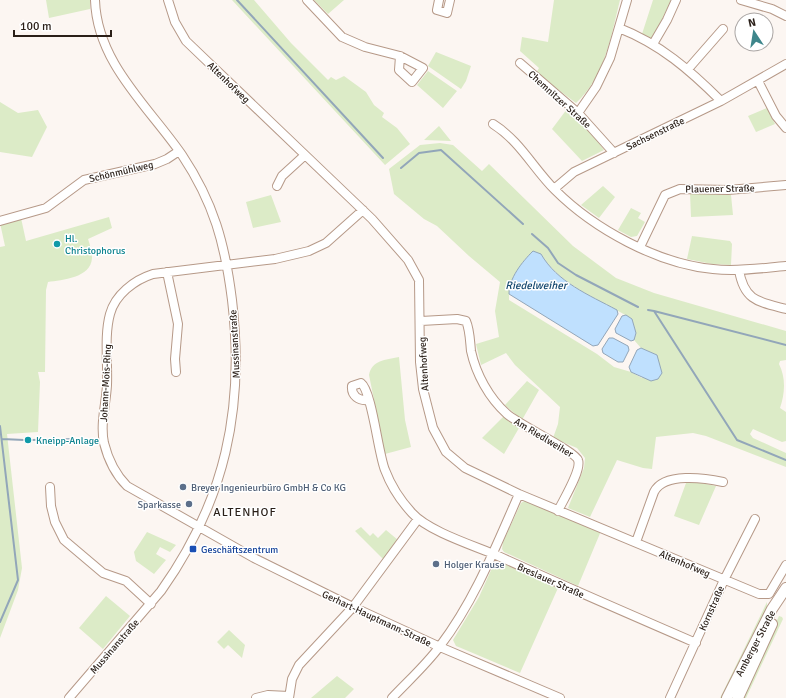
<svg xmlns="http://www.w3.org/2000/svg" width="786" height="698" font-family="Signika,sans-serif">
	<rect width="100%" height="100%" fill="#fcf6f2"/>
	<path fill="#dcebc7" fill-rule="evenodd" d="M46,0H90V9L49,18Z
		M232,0H254L291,43L328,80L331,77L336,80L344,76L366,92L374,105L384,113L382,117L397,128L410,144L385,165Z
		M314,0H344L328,14Z
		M554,0H620C611,36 605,77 576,103L536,73L539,68L520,51L522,37L548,42Z
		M653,0H671L653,39L642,34Z
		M436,52L471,66L466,81L461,89L428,66Z
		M428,71L457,91L443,108L417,85Z
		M0,102L18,113L38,110L47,127L32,157L0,152Z
		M767,108L775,124L756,132L748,116Z
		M567,109L589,129L604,150L582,161L552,129Z
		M439,126L451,141L424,140Z
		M440,143L453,145L482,171L489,164L573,246L616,278L654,293L786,331V360L780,361L779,364C786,378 785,393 780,408L786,412V441L782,442L753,429L750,434L753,438L786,453V467L706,436L693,433L656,437L652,469L643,468L617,460L590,517L568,508L584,468L585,458L577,448L553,438L558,424L560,407L515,365L506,353L481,365L476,344L499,337L495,311L500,282L469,256L437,226L424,219L394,194L389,169L420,145ZM541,254C560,286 601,300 632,319L636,333L634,340L641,348L657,355L642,378L631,372L614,367L597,354L509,300V287L525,259Z
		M603,186L615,197L599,218L581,205Z
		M690,193L731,195L733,215L691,217Z
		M271,195L281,222L253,228L246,202Z
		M631,208L641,213L638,218L645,222L637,236L631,237L618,230Z
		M109,217L112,228L88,239C90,245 92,251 92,258C91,278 62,280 48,282L46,290L45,372H38L40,382L38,432L7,434L22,568L18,590L0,638V247L5,246L0,223L21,218L26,241Z
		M692,236L730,241L732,244L731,265L712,264L687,259Z
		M399,357L405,420L411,447L385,454L369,375C372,360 385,360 399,357Z
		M527,381L539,390L522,420L505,405Z
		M504,416L519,428L504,454L482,438Z
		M696,482L716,486L699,525L674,516L686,483Z
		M526,500L601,531L578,586L504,552L502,549L503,542L521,503Z
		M361,527L370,536L373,533L378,538L386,530L398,540L384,560L355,531Z
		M147,532L176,545L170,552L160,547L156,554L166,560L154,574L136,561L134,552Z
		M498,563H502L558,588L520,673L461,648L456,646L453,640L479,597L492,568Z
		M106,596L130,616L103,649L79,628Z
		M767,602V608L723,698H720Z
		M779,616L782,617L783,619L746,698H741Z
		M229,630L245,645L242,658L228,645L224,649L217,642Z
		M337,676L354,689L345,698H311Z"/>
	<path fill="#bfe0fe" stroke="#92a6b9" d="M533,251L541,254C557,282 589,295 617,310L618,314L598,345L593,346L509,294C509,278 522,262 533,251Z
		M626,315L632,319L636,333L634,340L631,341L616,333L615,329L622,316Z
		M609,338H613L628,346L629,350L623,362H618L603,353L602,349Z
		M641,348L657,355L662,373L658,379L651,381L631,372L629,367L637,350Z"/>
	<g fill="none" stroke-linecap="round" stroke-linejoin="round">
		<path stroke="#92a6b9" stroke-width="2" d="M237,0L383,158
			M401,168L419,153L441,150L523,224
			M532,234L548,248L558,263L576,275L638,307
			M648,310L654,311L737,440L786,460
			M654,311L786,345
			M0,426L18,580L0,622
			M2,439L24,440
			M31,440L76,439"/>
		<g stroke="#b69988" stroke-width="10">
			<path id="minor" d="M168,0L175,22L186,41L372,219L408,260L419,280L420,362L423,389L433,428L446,452L465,468L519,494L759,594H769L786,565
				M307,0L342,37L365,47L400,56L423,68L412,82L399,70L400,56
				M439,0L437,10L447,13L450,0
				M741,0L772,9L786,16
				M619,28C660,44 690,70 721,101
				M653,44L667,20L676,0
				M520,63L578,113L614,153
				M688,69L723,29
				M758,81L776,116L786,128
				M578,113L596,87L610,58L627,0
				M493,124C520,141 533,168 555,190C594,229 658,264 713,269C737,272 762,268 786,266
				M277,186L282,176L305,155
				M554,189L574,172L721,101L786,64
				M363,210L326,243L309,251L275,259L153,274C134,280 115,295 110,314C104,336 108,363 107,385C106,404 100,424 104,443C108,459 115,474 127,486L254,558L353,607L440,647L560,698
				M0,221L46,208L84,180L155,164L167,159L179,151
				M640,247L665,195L680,189L728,190L786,185
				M739,270C744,301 759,302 786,309
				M167,272L178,324L175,359L176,372
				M421,321L457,319L466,321C470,330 470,342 471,351C476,374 489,398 507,414C518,424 576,452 578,460C582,470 563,500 558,511
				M368,400C359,401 351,396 352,386L361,383C372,391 378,453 385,470C391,486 400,500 412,513C428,531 472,545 496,555C562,585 629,614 696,643
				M50,487L51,506L55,522L64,540L103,573L126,581L151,604
				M636,542L654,492C664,472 705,478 723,482
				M69,698L161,591C225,501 245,409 232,300C225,244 214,203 182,155C149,107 97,63 95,0
				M256,698L268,695L289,696
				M289,698L292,679L299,665L353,607L418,519
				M392,698C408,681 426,665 440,646C475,600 496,546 519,494
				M670,698L724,580L755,519"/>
		</g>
		<g stroke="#b69988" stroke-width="12">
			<path id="major" d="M727,698L772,609L786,588
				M738,698L772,624"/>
		</g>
		<use href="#minor" stroke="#fff" stroke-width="8"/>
		<use href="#major" stroke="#fff" stroke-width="10"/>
	</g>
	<g fill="#0f9aa8" stroke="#fff" stroke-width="1.5">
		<circle cx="57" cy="244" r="4"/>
		<circle cx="28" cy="440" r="4"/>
	</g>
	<g fill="#5c6f8a" stroke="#fff" stroke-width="1.5">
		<circle cx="183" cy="487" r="4"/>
		<circle cx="189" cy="504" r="4"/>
		<circle cx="436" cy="564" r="4"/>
	</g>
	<rect fill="#1a4fb4" stroke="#fff" stroke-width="1.5" x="189" y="545" width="8" height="8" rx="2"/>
	<g text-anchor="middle" stroke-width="3" stroke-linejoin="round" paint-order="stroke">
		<g font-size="10" fill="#2a1f18" stroke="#fff">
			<text transform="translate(229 82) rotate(44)" y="4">Altenhofweg</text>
			<text transform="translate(560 99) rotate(42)" y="4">Chemnitzer Straße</text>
			<text transform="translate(655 133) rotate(-26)" y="4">Sachsenstraße</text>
			<text transform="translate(121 171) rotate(-13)" y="4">Schönmühlweg</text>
			<text transform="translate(720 188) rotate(-1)" y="4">Plauener Straße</text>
			<text transform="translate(234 344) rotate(-93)" y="4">Mussinanstraße</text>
			<text transform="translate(423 364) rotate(-93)" y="4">Altenhofweg</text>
			<text transform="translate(105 383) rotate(-87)" y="4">Johann-Mois-Ring</text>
			<text transform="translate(544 437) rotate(31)" y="4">Am Riedlweiher</text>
			<text transform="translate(685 563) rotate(23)" y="4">Altenhofweg</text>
			<text transform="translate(551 580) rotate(24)" y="4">Breslauer Straße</text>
			<text transform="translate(711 608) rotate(-66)" y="4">Kornstraße</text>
			<text transform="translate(377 618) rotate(25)" y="4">Gerhart-Hauptmann-Straße</text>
			<text transform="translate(755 643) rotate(-62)" y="4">Amberger Straße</text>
			<text transform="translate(114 646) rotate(-49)" y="4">Mussinanstraße</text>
		</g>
		<g font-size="10" fill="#0d838f" stroke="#fff" text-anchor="start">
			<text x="65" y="242">Hl.<tspan x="65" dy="12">Christophorus</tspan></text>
			<text x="36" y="444">Kneipp-Anlage</text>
		</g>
		<g font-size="10" fill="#4e5e75" stroke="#fff" text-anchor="start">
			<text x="191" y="491">Breyer Ingenieurbüro GmbH &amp; Co KG</text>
			<text x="181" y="508" text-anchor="end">Sparkasse</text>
			<text x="444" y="568">Holger Krause</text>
		</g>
		<g font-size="10" fill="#164399" stroke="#fff" text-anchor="start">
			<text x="201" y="553">Geschäftszentrum</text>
		</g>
		<g font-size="11" font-style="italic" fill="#15486f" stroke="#fff">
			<text x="536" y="289">Riedelweiher</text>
		</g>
		<g font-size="12" letter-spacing="1" fill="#2a1f18" stroke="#fff">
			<text x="245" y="516">ALTENHOF</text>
		</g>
	</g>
	<g transform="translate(754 32) rotate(348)"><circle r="19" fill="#ffffff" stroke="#aaa5a3"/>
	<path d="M0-3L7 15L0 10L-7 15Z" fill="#3e868b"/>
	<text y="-6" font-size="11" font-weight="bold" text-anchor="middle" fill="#2a1f18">N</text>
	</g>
	<path d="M14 30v6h97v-6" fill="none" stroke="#2a1f18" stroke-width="2"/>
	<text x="20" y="30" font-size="12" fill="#2a1f18" stroke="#ffffff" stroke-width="3" paint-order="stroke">100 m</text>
</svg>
